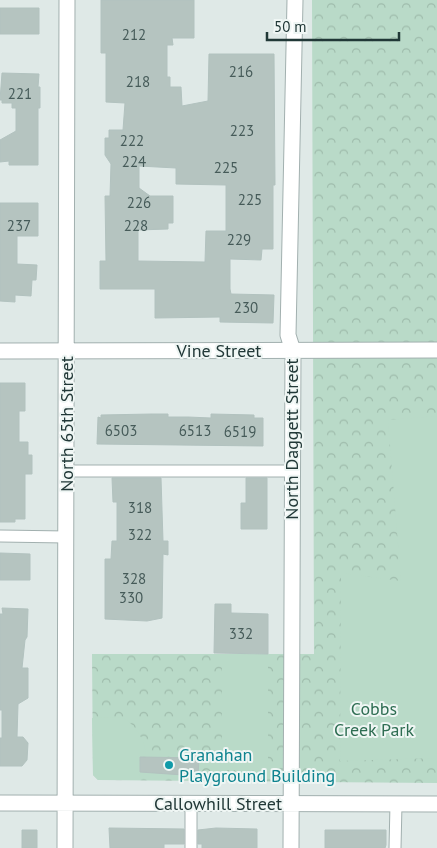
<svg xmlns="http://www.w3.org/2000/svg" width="437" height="848" font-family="'PT Sans',sans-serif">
	<defs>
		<pattern id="park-crowns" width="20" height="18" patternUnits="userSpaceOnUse" patternTransform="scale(1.25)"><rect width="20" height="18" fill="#b9dac8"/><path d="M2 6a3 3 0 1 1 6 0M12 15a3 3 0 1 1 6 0" fill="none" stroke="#9fbcac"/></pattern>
	</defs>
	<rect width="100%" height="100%" fill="#dfe9e7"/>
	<path fill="url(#park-crowns)" d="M312,0H437V783L98,780L93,775L92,654H314Z"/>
	<path fill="#b9dac8" d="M437,416V758L340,761L341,573L401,581L388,420Z
		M227,654L264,655L268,660V766L263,771L227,770L222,765V659Z
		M120,717C135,722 146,742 146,756L140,757L139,780H98L93,775L92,718Z"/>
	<path fill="#b5c4c0" stroke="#b2c2bf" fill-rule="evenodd" d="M101,0H194V38H172L173,45H167V77H170V87H181L182,106L208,101L209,54H274L275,185H273V249H262L261,260L230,259V289L231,294L274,295L273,323L220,322V317L155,318V289H100V261H106L105,196H110L111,164L105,155V138H109V130H123L125,103L106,102V53H101ZM139,166L176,168V184L226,185V231H206L205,262L138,261V230L168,229V223H173V196H150L139,188Z
		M0,8H39V34H0Z
		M2,73L39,74L38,87H40V108H38V165H9V161L0,162V140L16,131V108H12V103H2V100H0Z
		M0,203H38V236H17V264L37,265L36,280H32L31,296L15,295V302L0,301Z
		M0,383H25V411H19V442H28V455H32V474H25V519H15V522H0Z
		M152,414H168V417H188L211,418V414L254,415V418H263V446L97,444L98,417L101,418V415Z
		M112,478H161L163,541H168V555L163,554L162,618L147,621L105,619V559H111L112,541H117V502H113Z
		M246,478H267V529H241V503H246Z
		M0,553L30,554V580H0Z
		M215,604H231V613L268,614V654L214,653Z
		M2,608L28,609L27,637L25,640L22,668H28V698L18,704L17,737H23L28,743L27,760L22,766H0V738H2V710H0V614H3Z
		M140,757L199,758L198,776L140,772Z
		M109,828L184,829V844H164V848H110Z
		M216,828L257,829V848H202V844H198V830Z
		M22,830H37V848H22Z
		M325,830H386V845L385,848H325Z"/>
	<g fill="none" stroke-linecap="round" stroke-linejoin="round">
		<g stroke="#a2b0af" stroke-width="13">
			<path id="lane" d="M66,471H292
				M0,536L66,537
				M191,848V804
				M395,848L396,804"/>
		</g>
		<g stroke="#a2b0af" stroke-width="17">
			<path id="street" d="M0,351L437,350
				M0,803L437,804
				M65,848L67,0
				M291,848L293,351L288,335L295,0"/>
		</g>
		<use href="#lane" stroke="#fff" stroke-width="11"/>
		<use href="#street" stroke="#fff" stroke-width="15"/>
	</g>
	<circle fill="#0f9aa8" stroke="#eff6f4" stroke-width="2" cx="169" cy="765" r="5"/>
	<g text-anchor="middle" stroke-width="4" stroke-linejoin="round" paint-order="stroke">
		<g font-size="15" fill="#465b59">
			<text x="134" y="40">212</text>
			<text x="241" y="77">216</text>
			<text x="138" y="87">218</text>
			<text x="20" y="99">221</text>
			<text x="242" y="136">223</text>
			<text x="132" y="146">222</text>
			<text x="134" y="167">224</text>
			<text x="226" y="173">225</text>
			<text x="250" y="205">225</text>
			<text x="139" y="208">226</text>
			<text x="19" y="231">237</text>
			<text x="136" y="231">228</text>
			<text x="239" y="245">229</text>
			<text x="246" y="313">230</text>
			<text x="121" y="436">6503</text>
			<text x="195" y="436">6513</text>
			<text x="240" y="437">6519</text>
			<text x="140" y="513">318</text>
			<text x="140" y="540">322</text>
			<text x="134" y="584">328</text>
			<text x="131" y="603">330</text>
			<text x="241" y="639">332</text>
		</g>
		<g font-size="18" fill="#213837" stroke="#eff6f4">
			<text x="219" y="357">Vine Street</text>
			<text transform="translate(67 424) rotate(-90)" y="6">North 65th Street</text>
			<text transform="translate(292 439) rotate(-90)" y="6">North Daggett Street</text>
			<text x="218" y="810">Callowhill Street</text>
		</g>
		<g font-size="18" fill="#2e6d52" stroke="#eff6f4">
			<text x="374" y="715">Cobbs<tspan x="374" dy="21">Creek Park</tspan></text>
		</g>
		<g font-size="18" fill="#0d838f" stroke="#eff6f4" text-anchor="start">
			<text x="179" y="761">Granahan<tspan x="179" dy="21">Playground Building</tspan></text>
		</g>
	</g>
	<path d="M267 32v8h132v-8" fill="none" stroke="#213837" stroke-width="2.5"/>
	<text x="274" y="32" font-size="15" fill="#213837" stroke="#eff6f4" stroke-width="4" paint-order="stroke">50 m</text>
</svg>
